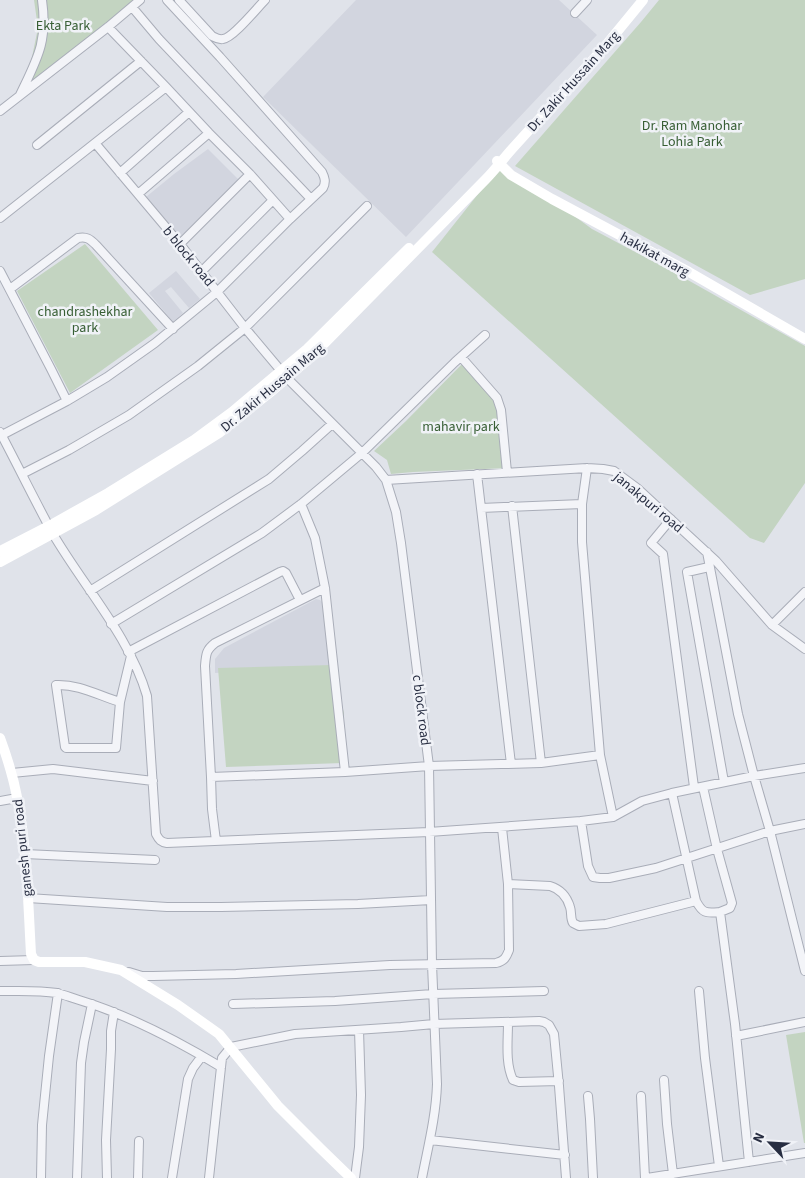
<svg xmlns="http://www.w3.org/2000/svg" width="805" height="1178" font-family="'Source Sans 3',sans-serif">
	<rect width="100%" height="100%" fill="#e0e3ea"/>
	<path fill="#d2d5df" d="M356,0H559L597,35L406,237L263,97Z
		M208,149L241,182L180,237L146,197L174,174Z
		M176,271L200,299L189,308L171,287L165,291L183,313L173,322L149,293Z
		M316,599L320,600L322,602L331,667L215,673V659L224,648Z"/>
	<path fill="#c3d4c1" d="M34,0H136L26,86L38,28Z
		M659,0H805V279L750,295L515,166L641,22Z
		M506,166L592,229L686,279L805,346V483L764,543L750,538L432,252L490,179Z
		M85,244L158,330L70,393L17,291Z
		M463,363L503,403L508,468L413,472L391,474L387,460L374,451L406,421Z
		M332,665L344,713L343,763L226,767L218,668Z
		M805,1032V1143H804L786,1035Z"/>
	<g fill="none" stroke-linecap="round" stroke-linejoin="round">
		<g stroke="#a9adb8" stroke-width="10">
			<path id="street" d="M179,0L212,36C216,38 219,40 223,39C233,38 257,8 265,0
				M132,7L159,39L311,199
				M575,13L587,0
				M108,27L166,87L209,133L250,174L290,219
				M20,95C37,59 48,42 42,0
				M0,111L108,27L140,0
				M95,143L180,244L245,328L287,378L376,467L386,480L396,512L401,543L429,766L432,964L437,1084C436,1116 428,1147 422,1178
				M37,145L141,61
				M120,173L189,112
				M138,194L209,133
				M0,218L166,87
				M180,244L250,174
				M0,271L51,369L67,401
				M201,272L273,200
				M10,289L78,238C86,236 90,239 96,245L173,329
				M461,357L497,398L501,410L507,472
				M0,432C18,466 35,501 53,534C84,587 130,637 147,696L156,834C159,840 161,842 167,843L429,832L581,821L613,817L642,801L672,793L754,776L805,768
				M2,435L67,401L107,377L155,343L217,292L290,219L323,188C326,182 325,178 322,172L220,57L167,0
				M587,468L582,504V542L600,755L613,817
				M22,474L69,450L129,415L198,366L245,328L367,206
				M477,474L511,764
				M386,480L587,468L603,469L614,471L637,488L716,561L772,625L805,649
				M301,504L315,538L325,588L345,772
				M512,506L541,763
				M481,508L582,504
				M671,519L651,543L663,554L694,787
				M707,552L738,714L754,776L770,831L805,971
				M709,567L687,572L724,782
				M90,591L269,479L302,451L332,424
				M111,624L262,533L301,504L362,453L455,362L485,335
				M772,625L805,592
				M128,652L280,572L283,571L286,573L300,600
				M120,702L116,748H66L65,747L56,685C80,684 99,696 120,702L131,656
				M12,773L53,769L153,781
				M211,777L345,772L429,766L541,763L600,755
				M703,787L717,849L732,903L730,908L720,912L735,1024L749,1162
				M672,793L696,901C703,914 706,913 720,912
				M0,801L17,798
				M581,821L588,866L593,877L600,878H609L656,868L770,831L805,824
				M216,841L212,809L211,777L205,666C206,654 206,650 215,643L325,588
				M25,854L155,860
				M508,884L550,886C560,889 567,897 570,907C572,913 570,918 573,923L579,926L606,924L696,901
				M28,898L167,907H221L358,904L431,900
				M0,961L34,960
				M129,972L142,976H153L236,974L390,965L496,963C504,961 506,958 509,950L508,884L502,828
				M0,991C19,991 38,990 57,993C65,995 72,998 79,1000C129,1015 176,1040 221,1067
				M699,991L705,1058L719,1166
				M233,1004L335,1001L433,994L544,991
				M508,1023C508,1041 505,1063 513,1080L519,1082L559,1081
				M736,1036L805,1022
				M664,1080L667,1124L673,1174
				M588,1096L590,1119L593,1178
				M641,1096L645,1178
				M430,1140L565,1155
				M41,1178L42,1125L49,1056L58,993
				M77,1178L81,1063L84,1042L92,1004
				M107,1178L106,1140L111,1049V1031L114,1012
				M138,1178L139,1141
				M172,1178L188,1079L193,1068L202,1056
				M209,1178L222,1058L231,1047L295,1034L401,1027L434,1024L539,1021L544,1022L549,1025L554,1034L559,1086L566,1178
				M355,1178L359,1147L361,1095L359,1030
				M647,1178L805,1153"/>
		</g>
		<use href="#street" stroke="#f3f4f8" stroke-width="8"/>
		<path stroke="#fff" stroke-width="10" d="M497,161L511,175L552,199L689,272L805,339
			M0,551L49,526L108,493L194,440L232,412L307,349L409,248
			M0,562L96,510L219,433L273,390L313,355L485,180C495,170 503,159 512,149L607,44L643,0
			M0,738C7,757 13,776 17,797C27,848 28,901 31,954L34,960L39,962H85L121,970L178,1005L219,1034L278,1106L320,1148L351,1178"/>
	</g>
	<g text-anchor="middle" stroke-width="5" stroke-linejoin="round" paint-order="stroke">
		<g font-size="14" fill="#375e34" stroke="#f0f2f7">
			<text x="63" y="30">Ekta Park</text>
			<text x="692" y="130">Dr. Ram Manohar<tspan x="692" dy="16">Lohia Park</tspan></text>
			<text x="85" y="316">chandrashekhar<tspan x="85" dy="16">park</tspan></text>
			<text x="461" y="431">mahavir park</text>
		</g>
		<g font-size="14" fill="#282e42" stroke="#f0f2f7">
			<text transform="translate(573 81) rotate(-48)" y="5">Dr. Zakir Hussain Marg</text>
			<text transform="translate(655 254) rotate(29)" y="5">hakikat marg</text>
			<text transform="translate(189 256) rotate(51)" y="5">b block road</text>
			<text transform="translate(272 387) rotate(-40)" y="5">Dr. Zakir Hussain Marg</text>
			<text transform="translate(649 502) rotate(40)" y="5">janakpuri road</text>
			<text transform="translate(422 710) rotate(83)" y="5">c block road</text>
			<text transform="translate(22 848) rotate(-96)" y="5">ganesh puri road</text>
		</g>
	</g>
	<g transform="translate(770 1143) rotate(295)" stroke="#f0f2f7" stroke-width="4" paint-order="stroke">
	<path d="M0-4L9 19L0 12L-9 19Z" fill="#282e42"/>
	<text y="-8" font-size="14" font-weight="bold" text-anchor="middle" fill="#282e42">N</text>
	</g>
</svg>
